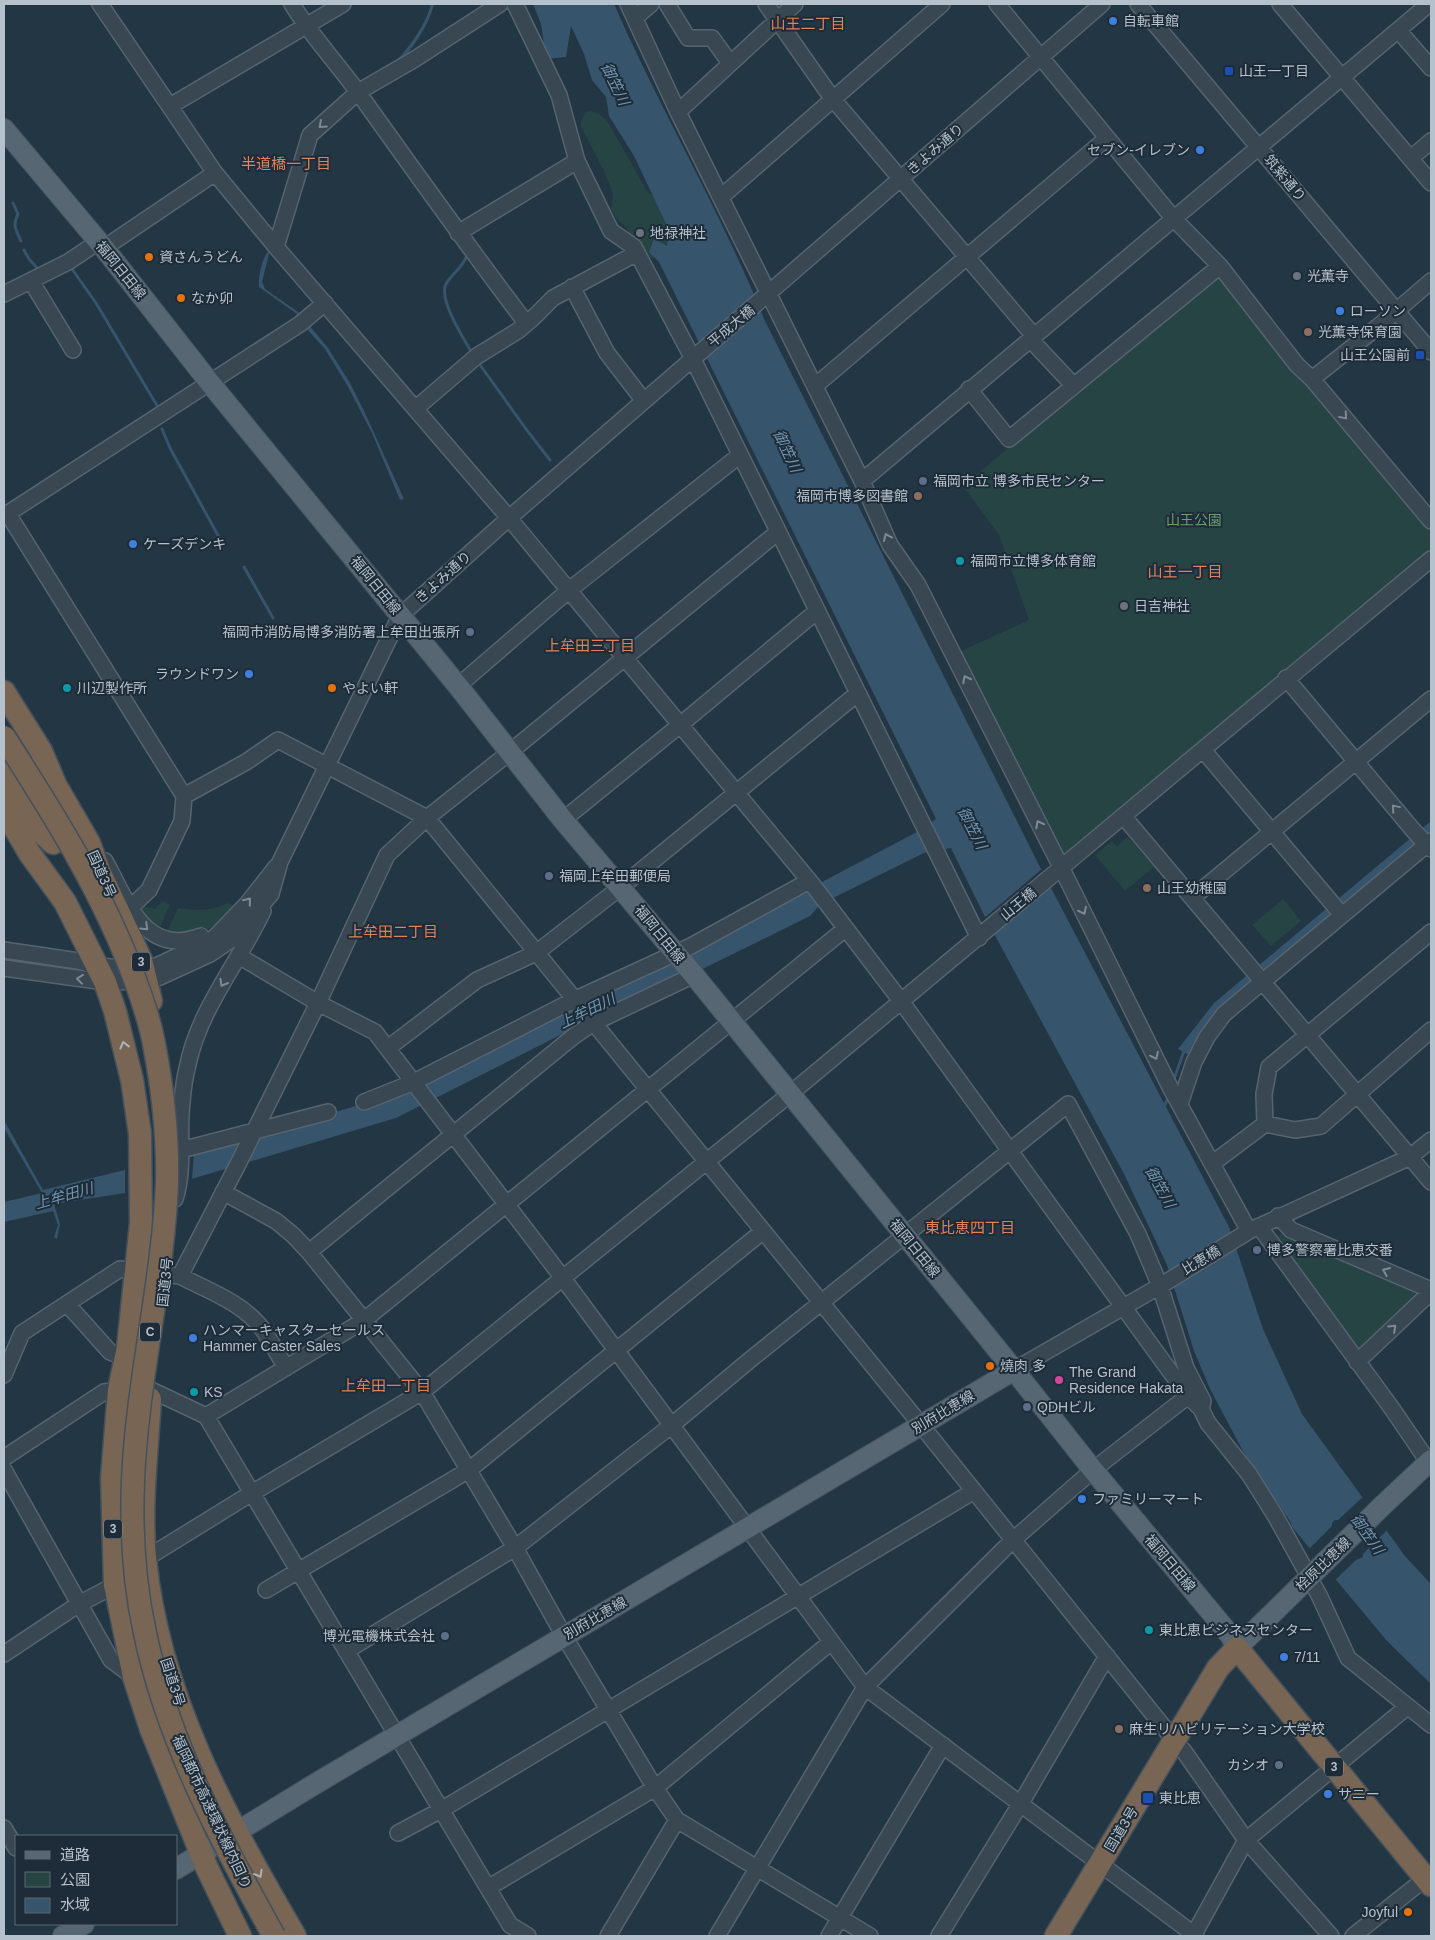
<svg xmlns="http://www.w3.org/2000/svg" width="1435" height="1940" font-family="Arial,'Noto Sans JP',sans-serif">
	<rect width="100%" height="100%" fill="#233643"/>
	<path fill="#254443" d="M592,111L599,114L608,122L647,191L663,204L675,228L663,256L651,258L642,252L631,240L627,228L618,220L614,214L611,208L613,194L604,171L580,125L585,112Z
		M1211,277H1220L1431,525V551L1069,853L1061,855L1056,850L961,651L1029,620L999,535L963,486Z
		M1128,837L1154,867L1125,891L1095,855L1112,841L1117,846Z
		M1283,899L1301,921L1271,946L1252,925Z
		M163,901L170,905L157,933L139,908L141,906L155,909Z
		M228,903L233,905V907L213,926L204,931L165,936L178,908C197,911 211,911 228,903Z
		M1281,1233L1420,1288L1421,1298L1357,1352L1276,1238Z"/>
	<path fill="#36546b" d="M431,4H434C431,21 410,55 395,66C384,73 371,77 360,83C371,76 384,71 393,63C408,51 427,22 431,4Z
		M533,4H614C661,111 721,212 765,321L1040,867L1229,1227L1263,1329L1302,1414L1405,1556L1431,1584V1684L1387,1641L1292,1527L1290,1521L1244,1453L1210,1389L1194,1351L1167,1265L1124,1174L984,915L951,848L924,853L833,898L820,905L810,916L676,982L584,1023L396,1118L195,1178L125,1193L54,1204L60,1224L57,1239L54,1237L58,1225L53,1211L4,1222V1202L42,1193L4,1128V1120L43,1190L194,1153L373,1101L820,883L915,833L936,819L659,262L649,252L654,239L667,246L669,230L634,156L609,116L606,97L592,80L584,54L571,26L566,57L546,59L541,24Z
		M270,250L262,282L265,289L298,312L328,348L350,383L365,413L404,499L400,500L372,433L347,385L325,349L305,327L297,314L259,287C258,277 262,256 270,250Z
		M1431,821L1430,832L1262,972L1202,1032L1190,1052L1187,1054L1178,1049L1214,1003Z"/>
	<path fill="#233643" d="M1043,868L1052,886L992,935L983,919Z
		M194,1153L192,1179L159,1188L125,1193V1168L144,1164V1162L175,1154Z
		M1364,1496L1389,1528L1363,1554V1557L1356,1560L1334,1581L1308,1550L1332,1526V1523L1335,1520H1338Z"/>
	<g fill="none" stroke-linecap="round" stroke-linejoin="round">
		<path stroke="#36546b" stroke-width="3" d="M13,203L18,214C12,226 16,230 21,241
			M24,250L29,259L39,270
			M467,255C463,268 452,273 446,284C438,299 464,339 472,353
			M72,269L96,303L159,409
			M478,362L526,429L550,460
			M162,429L170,448L220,539
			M244,567L273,618
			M1173,1082L1184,1051
			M1164,1108L1169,1095"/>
		<g stroke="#566470" stroke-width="18">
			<path id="minor" d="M100,4L215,173L276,247L509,518L812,884L901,1001L1188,1396L1201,1409
				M292,4C312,37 338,64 360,95C415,172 469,248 526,323
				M515,4L559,95L577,161L611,231L634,247L693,359L979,938
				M628,4L678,112L862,481L890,545L918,585L1061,867L1171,1089L1249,1231
				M667,4L688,38H712L730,63
				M766,4L832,98L1034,336
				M997,4L1174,219L1220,266L1297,365L1312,379L1431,521
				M1138,4L1431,352
				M1280,4L1431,183
				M635,18L651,4
				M1398,30L1431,68
				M170,106L343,4
				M678,112L795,4
				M1411,158L1431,141
				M721,197L942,4
				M458,233L577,161
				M276,247L310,135L358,92L415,59L500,4
				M104,248L215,173
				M31,281L73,350
				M572,287L607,353L644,401
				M4,294L68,262L98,242
				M1030,339L1074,386
				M1312,379L1380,325L1431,281
				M815,386L1107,138
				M969,389L1009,439L1220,266
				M415,409L477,356L519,330L534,317L553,298L637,253
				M862,481L1429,4
				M8,514L184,796L182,821L149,890L131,907
				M4,516L300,324L325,303
				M1286,678L1413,830L1431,849
				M458,686L568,591L740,455
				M1203,750L1342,915
				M184,796L246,762L278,740L427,818L921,1425L1174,1740
				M1124,817L1431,1182
				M563,820L680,725L817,611
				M105,861C127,900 144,958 201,936L203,939
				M1192,898L1431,699
				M1431,932L1269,1067L1264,1094L1265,1124L1295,1130L1321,1126L1431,1030
				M4,950L78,961L96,966L143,969L156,966L206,943L215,937L247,904L276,867
				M239,956L318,1003L375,1032L562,1277L865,1687L1196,1936
				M4,968L105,982L146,981L160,977L210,954L232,939L271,894L280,862L400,616L509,518L1102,4
				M388,1048L477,980L536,953L621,887L857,694
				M364,1102L414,1082L574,1000L691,946L809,881
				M1180,1104L1194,1062L1207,1037L1224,1014L1431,841
				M181,1150L328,1112
				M1213,1163L1265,1124
				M223,1192L276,1221L293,1235L309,1252L422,1392L515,1548L564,1636L655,1788L677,1820L870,1936
				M175,1199C185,1168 178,1134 182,1102C183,1089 185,1076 188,1064C200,1008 239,962 263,911
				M1278,1216L1291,1230L1431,1290
				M1259,1226L1393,1410L1431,1466
				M309,1252L574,1036L593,1023L694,975
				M170,1275L180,1276C209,1291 244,1303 264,1331C272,1343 279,1356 286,1368
				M180,1276L238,1164L318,1003L387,855L427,818L510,752L778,532
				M67,1304L110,1352L125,1358
				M1357,1362L1431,1292
				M1014,1370L1160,1286L1249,1231L1410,1157L1431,1140
				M4,1375L22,1333L120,1269L136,1271
				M151,1390L206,1416L363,1321L845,929
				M206,1416L510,1925L528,1936
				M4,1458L104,1392L119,1390
				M4,1470L111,1660L134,1677
				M145,1559L252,1493L422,1392L790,1094L1431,559
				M266,1590L469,1470L762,1232
				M346,1651L515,1548L672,1425L751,1359L1068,1104L1138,1234L1160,1286L1186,1368L1203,1401L1201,1409L1208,1423L1249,1474L1276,1517L1319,1595L1348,1658L1431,1725
				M4,1654L79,1604L115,1585
				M1183,1750L1246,1840L1331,1936
				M4,1828L16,1848
				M398,1833L441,1810L974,1491
				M488,1888L655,1788L831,1642
				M608,1936L677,1820
				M717,1936L865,1687L1013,1540L1093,1470L1188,1396
				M829,1936L943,1745
				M939,1936L1021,1803L1107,1656
				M1193,1936L1246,1840L1407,1707
				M1353,1936L1431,1874"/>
		</g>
		<g stroke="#45535f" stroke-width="22">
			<path id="major" d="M4,129L104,248L210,383L458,686L563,820L694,975L1014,1370L1093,1470L1230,1635L1237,1648L1381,1507L1431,1460
				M176,1869L315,1784L1014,1370
				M63,1936L84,1924"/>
		</g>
		<g stroke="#43515d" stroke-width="25">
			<path id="highway" d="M4,692L41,751L56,786L89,843L100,873L141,960L151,1001
				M8,771C16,799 31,824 53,843
				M4,788L24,821
				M4,810L30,854L65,902L105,982L115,1011L132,1080L140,1134L141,1223L128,1347L119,1390L112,1478L115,1585L134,1677L151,1729L207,1868L240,1936
				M150,1399C147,1452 140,1506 145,1558C158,1694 227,1821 295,1936
				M1237,1648L1431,1885
				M1056,1936L1218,1668L1237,1648"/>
		</g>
		<use href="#minor" stroke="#384752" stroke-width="15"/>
		<use href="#major" stroke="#566672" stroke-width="20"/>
		<use href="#highway" stroke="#796554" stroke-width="22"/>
		<g stroke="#43515d" stroke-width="25" stroke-linecap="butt">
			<path id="highway-bridge" d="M4,737C53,813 102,891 134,977C142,999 150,1021 154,1044C163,1090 168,1137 167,1183C163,1283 137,1381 133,1481C131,1531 134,1583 145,1633C167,1740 221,1841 274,1936"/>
		</g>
		<use href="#highway-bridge" stroke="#796554" stroke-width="22"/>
	</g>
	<defs><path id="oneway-chevron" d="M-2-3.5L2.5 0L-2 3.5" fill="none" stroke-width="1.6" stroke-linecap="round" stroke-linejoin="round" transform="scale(1.25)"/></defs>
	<g stroke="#7d8a95">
		<use href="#oneway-chevron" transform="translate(322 125) rotate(138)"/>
		<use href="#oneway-chevron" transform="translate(1344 416) rotate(50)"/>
		<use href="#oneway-chevron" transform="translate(887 537) rotate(-113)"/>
		<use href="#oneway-chevron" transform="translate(966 679) rotate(-117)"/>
		<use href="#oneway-chevron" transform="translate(1395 808) rotate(-130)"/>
		<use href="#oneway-chevron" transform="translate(1039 824) rotate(-117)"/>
		<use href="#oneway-chevron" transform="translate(248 901) rotate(-51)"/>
		<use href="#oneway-chevron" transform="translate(1083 911) rotate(64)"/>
		<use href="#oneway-chevron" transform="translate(145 927) rotate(44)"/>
		<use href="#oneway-chevron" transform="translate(80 979) rotate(-173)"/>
		<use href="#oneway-chevron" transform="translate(223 983) rotate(120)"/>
		<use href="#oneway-chevron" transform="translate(1155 1056) rotate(64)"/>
		<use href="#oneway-chevron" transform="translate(1386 1271) rotate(-157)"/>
		<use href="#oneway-chevron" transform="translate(1393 1328) rotate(-43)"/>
	</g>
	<g stroke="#acb3ba">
		<use href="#oneway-chevron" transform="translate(124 1045) rotate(-104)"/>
		<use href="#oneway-chevron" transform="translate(259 1874) rotate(61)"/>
	</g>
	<g fill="#3f7fe0" stroke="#1d2c38" stroke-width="2">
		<circle cx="1113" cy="21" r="5"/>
		<circle cx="1200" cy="150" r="5"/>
		<circle cx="1340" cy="311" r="5"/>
		<circle cx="133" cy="544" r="5"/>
		<circle cx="249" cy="674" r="5"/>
		<circle cx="193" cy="1338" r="5"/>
		<circle cx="1082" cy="1499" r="5"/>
		<circle cx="1284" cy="1657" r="5"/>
		<circle cx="1328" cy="1794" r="5"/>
	</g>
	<g fill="#1a4fb4" stroke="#1d2c38" stroke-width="2">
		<rect x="1224" y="66" width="10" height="10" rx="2.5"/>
		<rect x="1415" y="350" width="10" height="10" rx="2.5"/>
		<rect x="1142" y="1792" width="12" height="12" rx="2.5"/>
	</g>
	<g fill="#6b7280" stroke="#1d2c38" stroke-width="2">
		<circle cx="640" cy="233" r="5"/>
		<circle cx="1297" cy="276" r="5"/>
		<circle cx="1124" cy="606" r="5"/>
	</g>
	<g fill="#e8710a" stroke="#1d2c38" stroke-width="2">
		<circle cx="149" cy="257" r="5"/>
		<circle cx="181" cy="298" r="5"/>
		<circle cx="332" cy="688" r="5"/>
		<circle cx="990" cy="1366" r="5"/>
		<circle cx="1408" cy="1912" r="5"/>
	</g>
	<g fill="#8d6e63" stroke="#1d2c38" stroke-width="2">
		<circle cx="1308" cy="332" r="5"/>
		<circle cx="918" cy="496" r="5"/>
		<circle cx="1147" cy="888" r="5"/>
		<circle cx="1119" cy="1729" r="5"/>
	</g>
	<g fill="#5c6f8a" stroke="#1d2c38" stroke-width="2">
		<circle cx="923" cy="481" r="5"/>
		<circle cx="470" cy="632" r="5"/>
		<circle cx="549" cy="876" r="5"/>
		<circle cx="1257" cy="1250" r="5"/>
		<circle cx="1027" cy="1407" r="5"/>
		<circle cx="445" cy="1636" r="5"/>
		<circle cx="1279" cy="1765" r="5"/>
	</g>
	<g fill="#0f9aa8" stroke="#1d2c38" stroke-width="2">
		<circle cx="960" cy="561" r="5"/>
		<circle cx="67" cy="688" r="5"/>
		<circle cx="194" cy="1392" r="5"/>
		<circle cx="1149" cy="1630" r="5"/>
	</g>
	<circle fill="#d1479c" stroke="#1d2c38" stroke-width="2" cx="1059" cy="1380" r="5"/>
	<g text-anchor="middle" stroke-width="4" stroke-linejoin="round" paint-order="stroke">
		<g fill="#1d2c38" stroke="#8794a0" stroke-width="1">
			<rect x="132" y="952.5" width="18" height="19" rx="4"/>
			<rect x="140" y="1322.5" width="20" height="19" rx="4"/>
			<rect x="104" y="1519.5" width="18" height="19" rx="4"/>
			<rect x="1325" y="1757.5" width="18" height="19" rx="4"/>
		</g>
		<g font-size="12" font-weight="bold" fill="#b5c1cc">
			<text x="141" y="966">3</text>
			<text x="150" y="1336">C</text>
			<text x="113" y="1533">3</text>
			<text x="1334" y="1771">3</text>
		</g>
		<g font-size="14" fill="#b5c1cc" stroke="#1d2c38" text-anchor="start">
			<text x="1123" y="26">自転車館</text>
			<text x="1239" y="76">山王一丁目</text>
			<text x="1190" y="155" text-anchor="end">セブン-イレブン</text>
			<text x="650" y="238">地禄神社</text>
			<text x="159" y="262">資さんうどん</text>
			<text x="1307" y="281">光薫寺</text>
			<text x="191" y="303">なか卯</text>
			<text x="1350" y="316">ローソン</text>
			<text x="1318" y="337">光薫寺保育園</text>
			<text x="1410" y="360" text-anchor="end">山王公園前</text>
			<text x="933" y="486">福岡市立 博多市民センター</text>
			<text x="908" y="501" text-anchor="end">福岡市博多図書館</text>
			<text x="143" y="549">ケーズデンキ</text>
			<text x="970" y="566">福岡市立博多体育館</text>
			<text x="1134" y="611">日吉神社</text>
			<text x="460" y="637" text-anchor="end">福岡市消防局博多消防署上牟田出張所</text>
			<text x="239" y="679" text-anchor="end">ラウンドワン</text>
			<text x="77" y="693">川辺製作所</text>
			<text x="342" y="693">やよい軒</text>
			<text x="559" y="881">福岡上牟田郵便局</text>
			<text x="1157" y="893">山王幼稚園</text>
			<text x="1267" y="1255">博多警察署比恵交番</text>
			<text x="203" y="1335">ハンマーキャスターセールス<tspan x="203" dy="16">Hammer Caster Sales</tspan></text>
			<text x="1000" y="1371">燒肉 多</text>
			<text x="1069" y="1377">The Grand<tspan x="1069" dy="16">Residence Hakata</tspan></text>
			<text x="204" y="1397">KS</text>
			<text x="1037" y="1412">QDHビル</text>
			<text x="1092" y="1504">ファミリーマート</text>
			<text x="1159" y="1635">東比恵ビジネスセンター</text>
			<text x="435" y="1641" text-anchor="end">博光電機株式会社</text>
			<text x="1294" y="1662">7/11</text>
			<text x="1129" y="1734">麻生リハビリテーション大学校</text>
			<text x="1269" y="1770" text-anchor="end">カシオ</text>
			<text x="1338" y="1799">サニー</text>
			<text x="1159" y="1803">東比恵</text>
			<text x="1398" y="1917" text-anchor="end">Joyful</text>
		</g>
		<g font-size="14" fill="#b5c1cc" stroke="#1d2c38">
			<text transform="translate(935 149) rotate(-41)" y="5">きよみ通り</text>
			<text transform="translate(1285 178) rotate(50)" y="5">筑紫通り</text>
			<text transform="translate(121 270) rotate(51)" y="5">福岡日田線</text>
			<text transform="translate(731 326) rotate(-40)" y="5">平成大橋</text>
			<text transform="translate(443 577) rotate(-42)" y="5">きよみ通り</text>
			<text transform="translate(376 585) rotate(51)" y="5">福岡日田線</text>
			<text transform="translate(102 874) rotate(66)" y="5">国道3号</text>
			<text transform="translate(1018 904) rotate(-40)" y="5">山王橋</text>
			<text transform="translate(660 934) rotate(51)" y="5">福岡日田線</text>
			<text transform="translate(915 1248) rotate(51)" y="5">福岡日田線</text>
			<text transform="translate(1201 1260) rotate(-31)" y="5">比恵橋</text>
			<text transform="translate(165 1282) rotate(-84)" y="5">国道3号</text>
			<text transform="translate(943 1412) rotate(-31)" y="5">別府比恵線</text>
			<text transform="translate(1170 1563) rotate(50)" y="5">福岡日田線</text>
			<text transform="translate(1323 1564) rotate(-44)" y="5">桧原比恵線</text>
			<text transform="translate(595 1618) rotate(-30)" y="5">別府比恵線</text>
			<text transform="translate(173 1682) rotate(72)" y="5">国道3号</text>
			<text transform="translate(212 1812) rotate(65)" y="5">福岡都市高速環状線内回り</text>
			<text transform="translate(1121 1829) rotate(-59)" y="5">国道3号</text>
		</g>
		<g font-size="14" fill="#6aa06e" stroke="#1d2c38">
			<text x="1194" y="525">山王公園</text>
		</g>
		<g font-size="15" fill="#df825d" stroke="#1d2c38">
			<text x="808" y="29">山王二丁目</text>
			<text x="286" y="169">半道橋一丁目</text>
			<text x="1185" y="577">山王一丁目</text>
			<text x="590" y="651">上牟田三丁目</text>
			<text x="393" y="937">上牟田二丁目</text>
			<text x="970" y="1233">東比恵四丁目</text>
			<text x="386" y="1391">上牟田一丁目</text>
		</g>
		<g font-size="15" font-style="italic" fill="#7297b2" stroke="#1d2c38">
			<text transform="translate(615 84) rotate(64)" y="5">御笠川</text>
			<text transform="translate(787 451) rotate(65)" y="5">御笠川</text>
			<text transform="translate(972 828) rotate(63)" y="5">御笠川</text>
			<text transform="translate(587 1011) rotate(-26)" y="5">上牟田川</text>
			<text transform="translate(1160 1187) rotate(61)" y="5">御笠川</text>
			<text transform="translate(64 1196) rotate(-16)" y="5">上牟田川</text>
			<text transform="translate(1367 1534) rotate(55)" y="5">御笠川</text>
		</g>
	</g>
	<rect width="1435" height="1940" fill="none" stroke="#b5c1cc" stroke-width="10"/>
	<rect x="15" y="1835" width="162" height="90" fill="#1d2c38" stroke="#5a6873"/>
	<rect x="25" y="1851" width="25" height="8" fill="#566672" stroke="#5a6873"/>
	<text x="60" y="1860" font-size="15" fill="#b5c1cc">道路</text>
	<rect x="25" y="1872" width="25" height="15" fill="#254443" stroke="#5a6873"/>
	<text x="60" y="1885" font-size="15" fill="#b5c1cc">公園</text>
	<rect x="25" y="1898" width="25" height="15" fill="#36546b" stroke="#5a6873"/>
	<text x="60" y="1910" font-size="15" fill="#b5c1cc">水域</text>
</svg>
